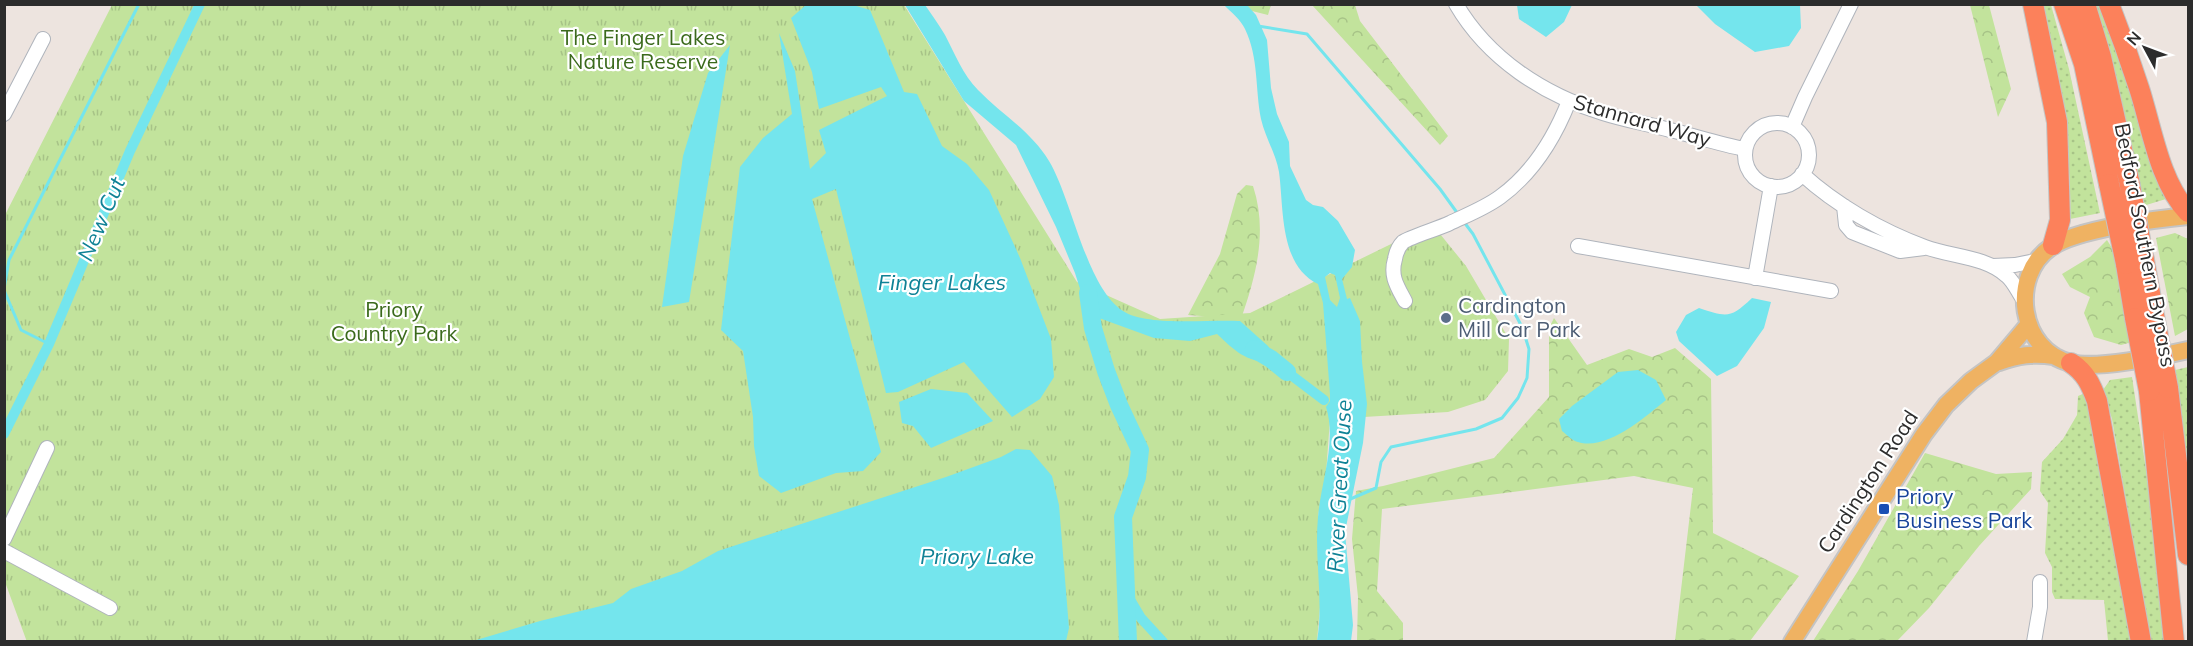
<svg xmlns="http://www.w3.org/2000/svg" width="2193" height="646" font-family="Mulish,sans-serif">
	<defs>
		<pattern id="grass-dots" width="8" height="8" patternUnits="userSpaceOnUse" patternTransform="scale(1.5)"><rect width="8" height="8" fill="#c2e39c"/><path d="M2 2h.1M6 6h.1" fill="none" stroke="#a7c387" stroke-width="1.8" stroke-linecap="round"/></pattern>
		<pattern id="forest-crowns" width="20" height="18" patternUnits="userSpaceOnUse" patternTransform="scale(1.5)"><rect width="20" height="18" fill="#c2e39c"/><path d="M2 6a3 3 0 1 1 6 0M12 15a3 3 0 1 1 6 0" fill="none" stroke="#a7c387"/></pattern>
		<pattern id="park-tufts" width="24" height="20" patternUnits="userSpaceOnUse" patternTransform="scale(1.5)"><rect width="24" height="20" fill="#c2e39c"/><path d="M3 7l-1-3M5 7V3M7 7l1-3M15 17l-1-3M17 17v-4M19 17l1-3" fill="none" stroke="#a7c387"/></pattern>
	</defs>
	<rect width="100%" height="100%" fill="#ede4df"/>
	<path fill="url(#grass-dots)" d="M2039,5H2051L2069,69L2100,213L2070,219C2073,146 2054,75 2039,5Z
		M2089,5H2102L2169,193L2166,199L2143,206Z
		M2188,367V521L2171,371Z
		M2132,377L2148,483L2164,641H2148L2139,577L2112,419L2103,390L2110,380Z
		M2085,393L2093,409L2134,641H2108L2104,600L2055,599L2052,592V567L2045,553L2048,503L2040,491L2042,462L2063,439L2077,415L2078,396Z"/>
	<path fill="url(#forest-crowns)" d="M1228,5H1271L1268,15Z
		M1312,5H1355L1360,21L1448,136L1440,145Z
		M1970,5H1989L2011,89L1998,117Z
		M1246,185L1253,186C1268,231 1256,276 1241,319L1188,315L1220,254L1237,194Z
		M2175,233L2188,239V329L2175,336L2156,238Z
		M2107,240L2117,256L2132,342L2121,345L2094,337L2084,313L2090,297L2070,287L2062,274L2090,257Z
		M1554,318L1587,365L1629,349L1652,357L1675,348L1711,379L1713,533L1799,576L1750,641H1675L1693,488L1634,476L1382,509L1377,591L1403,623V641H1357L1358,597L1352,539L1356,491L1383,486L1494,458L1549,397V328Z
		M1925,453L1996,474L2032,472L2031,489L1979,546L1929,608L1897,641H1813L1858,571Z"/>
	<path fill="url(#park-tufts)" d="M112,5H904L1077,282L1160,319L1250,313L1432,224L1466,266L1509,339L1508,371L1485,400L1448,412L1330,419L1326,474L1318,516V555L1321,596L1317,641L27,642L5,582V215Z"/>
	<path fill="#74e5ed" fill-rule="evenodd" d="M806,5H853L870,10L904,92L917,94L942,146L967,164L989,190L1020,258L1051,339L1054,377L1040,399L1012,417L964,362L898,392L886,393L836,189L812,199L881,452L863,471L836,473L781,493L759,476L754,446L753,417L743,351L721,330L740,167L763,138L792,114L779,33L795,71L810,169L826,153L819,130L887,96L881,87L819,109L812,72L791,18Z
		M905,5H925C932,15 939,25 945,35C955,54 963,75 978,90C1001,114 1031,131 1049,161C1072,199 1086,287 1123,311C1147,327 1211,319 1240,321L1268,346L1275,357L1271,363C1245,361 1235,351 1217,334L1190,341L1154,338L1088,314L1075,273L1056,227L1016,145L964,101Z
		M1224,5H1247L1256,15L1267,40L1271,88L1277,114L1289,142L1290,166L1306,200L1313,205L1323,207L1338,221L1355,250L1352,267L1342,279L1347,299L1350,298L1360,321L1362,362L1367,404L1363,443L1345,532L1353,625L1351,641H1317C1324,600 1314,559 1318,517C1321,481 1337,442 1326,407L1330,401V394L1323,303L1318,284C1279,265 1284,209 1279,172C1276,154 1265,137 1261,119C1255,89 1259,58 1245,29C1241,20 1231,12 1224,5ZM1330,273L1335,275L1340,298L1337,307L1330,300L1325,277Z
		M1517,5V4L1572,5L1564,22L1546,37L1519,19Z
		M1696,5H1800L1801,28L1789,46L1755,52L1715,24Z
		M730,45L689,302L662,307L683,156L708,73Z
		M1752,298L1771,302L1764,328L1737,366L1717,376L1679,341L1676,332L1686,315L1699,308C1727,317 1730,319 1752,298Z
		M1638,370L1656,380L1666,400C1645,417 1607,451 1578,442C1573,441 1567,435 1562,431L1559,419L1572,406L1618,372Z
		M931,389L967,393L993,421L931,448L913,426L902,423L899,402Z
		M1016,449L1030,450L1052,476L1059,505L1069,628L1066,641H473L540,621L613,603L631,589L682,571L718,551L946,477L1001,457Z"/>
	<g fill="none" stroke-linecap="round" stroke-linejoin="round">
		<path stroke="#74e5ed" stroke-width="3" d="M1258,26L1307,34L1440,189L1458,214
			M4,289L9,260L139,4
			M4,290L21,330L49,344
			M1348,500L1376,488L1381,462L1391,447L1476,429L1502,418L1518,398L1527,378L1529,349L1522,327L1473,234L1464,222"/>
		<path stroke="#74e5ed" stroke-width="10" d="M1287,372L1324,400
			M4,434L49,344L130,151L200,4
			M1125,591L1141,618L1163,642"/>
		<path stroke="#74e5ed" stroke-width="18" d="M1088,293L1093,328L1106,371L1119,405L1140,450L1137,477L1123,517L1128,642
			M1254,349L1271,359L1287,372"/>
		<g stroke="#afb4bc" stroke-width="16">
			<path id="minor" d="M1456,4C1488,59 1544,95 1603,113C1625,120 1648,124 1670,130C1695,136 1719,144 1745,149
				M4,114L43,39
				M1745 155a32 32 0 1 1 64 0a32 32 0 1 1-64 0Z
				M1792,127L1805,97L1851,4
				M1802,174C1836,205 1881,231 1925,247C1952,257 1985,256 2007,276C2014,282 2018,292 2023,299
				M1844,206L1846,225L1852,232L1900,251L1924,248
				M1578,246L1831,291
				M1993,266L2015,265L2035,261
				M1755,278L1771,186
				M1405,301C1397,286 1390,276 1395,259C1396,253 1399,246 1403,242C1410,237 1440,228 1450,223C1467,215 1485,208 1500,197C1533,173 1554,139 1569,101
				M4,539L47,448
				M4,551L110,608
				M2034,642L2040,607V582"/>
		</g>
		<g stroke="#c4c4c4" stroke-width="20">
			<path id="major" d="M2188,216C2156,219 2077,229 2051,247C2009,276 2019,351 2071,363C2097,370 2160,356 2188,350
				M1999,362C2018,355 2033,353 2054,356
				M1792,642L1924,434L1946,405L1971,381L1997,362L2029,324"/>
		</g>
		<g stroke="#c4c4c4" stroke-width="22">
			<path id="highway" d="M2033,4L2057,122L2060,220L2053,245
				M2064,4L2084,64L2109,184
				M2085,4L2101,57L2129,181
				M2109,4C2120,32 2130,60 2139,88C2152,128 2159,181 2188,212
				M2144,260L2153,310
				M2126,264L2135,318
				M2071,363C2086,373 2091,385 2097,401L2141,642
				M2168,388L2188,555
				M2149,391L2174,642"/>
		</g>
		<use href="#minor" stroke="#fff" stroke-width="14"/>
		<use href="#major" stroke="#efb262" stroke-width="16"/>
		<use href="#highway" stroke="#fc815b" stroke-width="20"/>
		<g stroke="#c4c4c4" stroke-width="22" stroke-linecap="butt">
			<path id="highway-bridge" d="M2129,181L2144,260
				M2109,184L2126,264
				M2153,310L2168,388
				M2135,318L2149,391"/>
		</g>
		<use href="#highway-bridge" stroke="#fc815b" stroke-width="20"/>
	</g>
	<circle fill="#5c6f8a" stroke="#fff" stroke-width="2" cx="1446" cy="318" r="6"/>
	<rect fill="#1a4fb4" stroke="#fff" stroke-width="2" x="1878" y="503" width="12" height="12" rx="3"/>
	<g text-anchor="middle" stroke-width="4.5" stroke-linejoin="round" paint-order="stroke">
		<g font-size="21" fill="#3b6a1c" stroke="#fff">
			<text x="643" y="45">The Finger Lakes<tspan x="643" dy="24">Nature Reserve</tspan></text>
			<text x="394" y="317">Priory<tspan x="394" dy="24">Country Park</tspan></text>
		</g>
		<g font-size="21" fill="#2c2c2c" stroke="#fff">
			<text transform="translate(1642 121) rotate(16)" y="7">Stannard Way</text>
			<text transform="translate(2145 245) rotate(79)" y="7">Bedford Southern Bypass</text>
			<text transform="translate(1868 482) rotate(-57)" y="7">Cardington Road</text>
		</g>
		<g font-size="21" fill="#4e5e75" stroke="#fff" text-anchor="start">
			<text x="1458" y="313">Cardington<tspan x="1458" dy="24">Mill Car Park</tspan></text>
		</g>
		<g font-size="21" fill="#164399" stroke="#fff" text-anchor="start">
			<text x="1896" y="504">Priory<tspan x="1896" dy="24">Business Park</tspan></text>
		</g>
		<g font-size="22" font-style="italic" fill="#0f8296" stroke="#fff">
			<text transform="translate(101 219) rotate(-67)" y="8">New Cut</text>
			<text x="942" y="290">Finger Lakes</text>
			<text transform="translate(1339 486) rotate(-87)" y="8">River Great Ouse</text>
			<text x="977" y="564">Priory Lake</text>
		</g>
	</g>
	<rect width="2193" height="646" fill="none" stroke="#2c2c2c" stroke-width="12"/>
	<g transform="translate(2145 48) rotate(311)" stroke="#ffffff" stroke-width="4.5" paint-order="stroke">
	<path d="M0-4.5L10 22L0 15L-10 22Z" fill="#2c2c2c"/>
	<text y="-9" font-size="16" font-weight="bold" text-anchor="middle" fill="#2c2c2c">N</text>
	</g>
</svg>
